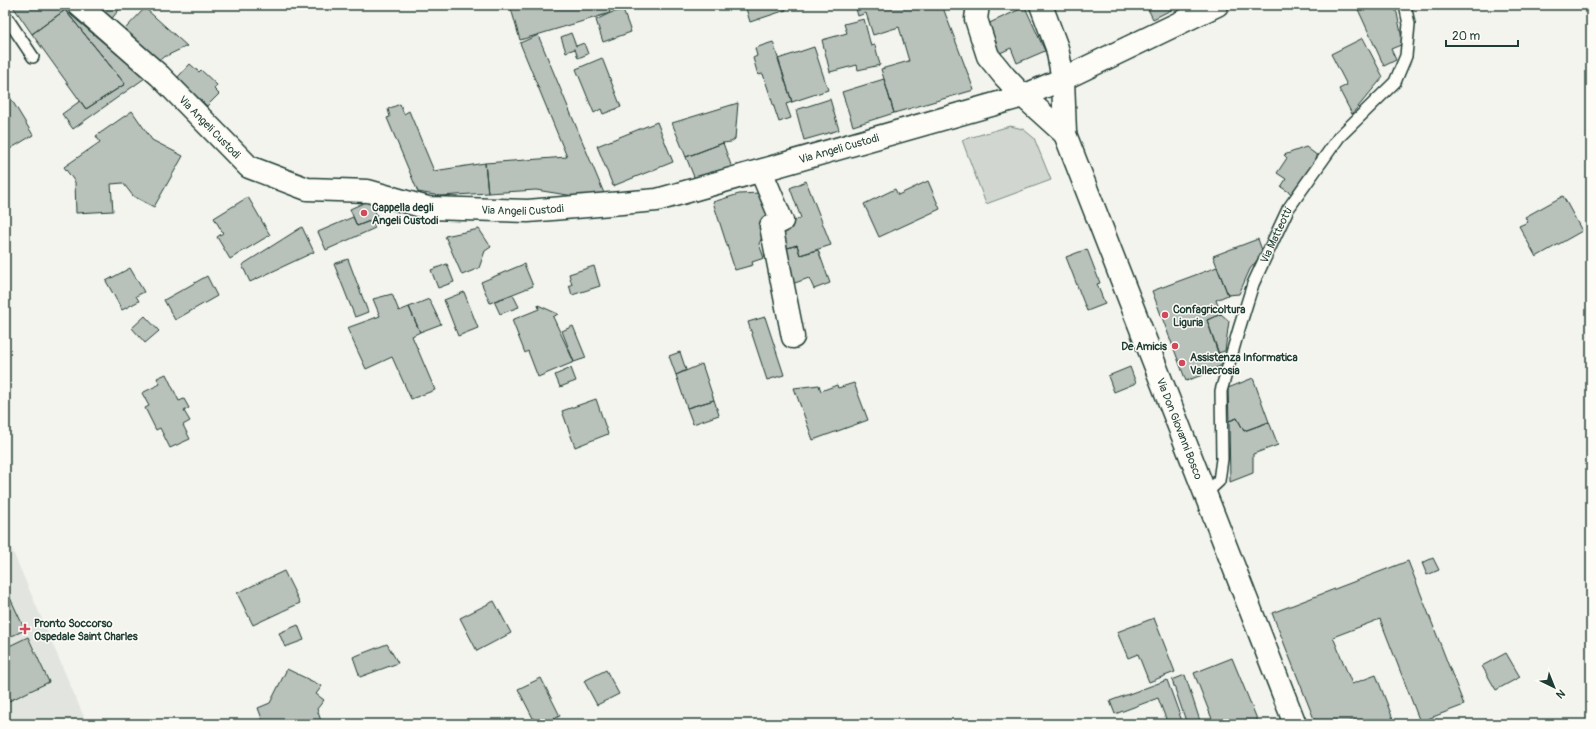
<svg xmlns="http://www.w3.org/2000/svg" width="1596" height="729" font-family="Pangolin,sans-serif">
	<rect width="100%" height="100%" fill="#f4f4ef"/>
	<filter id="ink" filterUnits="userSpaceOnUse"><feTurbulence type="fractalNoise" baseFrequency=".025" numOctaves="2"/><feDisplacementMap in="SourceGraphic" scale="8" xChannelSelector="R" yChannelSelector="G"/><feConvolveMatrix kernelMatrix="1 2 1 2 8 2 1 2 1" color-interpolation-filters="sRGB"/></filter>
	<g filter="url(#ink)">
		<path fill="#e2e5df" d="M5,533L87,724H5Z"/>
		<path fill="#d1d6d1" stroke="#788a82" d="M1010,126L1023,129L1034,138L1051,180L986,204L962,140Z"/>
		<path fill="#b9c1bb" stroke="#1f3d34" d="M12,5H59L65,10L32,34Z
			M92,5H119L121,7L110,21Z
			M510,5H608L610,13L520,40Z
			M745,5H785L786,10L750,22Z
			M855,5H942L974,90L894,113L881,69L909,61L899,27L873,35L866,13L858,16Z
			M1146,5H1181L1153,19Z
			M1356,5H1393L1397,13L1403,44L1391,49L1396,60L1384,66Z
			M1025,7L1045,51L1017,63L1011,48L998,54L985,25Z
			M145,8L187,46L158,60L125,29Z
			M65,10L125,84L86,109L32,34Z
			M65,10L145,78L73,129L62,114L80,101L86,109L125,84Z
			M623,10L631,32L603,42L596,20L610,13Z
			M864,19L871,46L875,45L880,65L858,70L857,65L830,72L822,40L847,33L844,24Z
			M571,33L576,46L584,43L588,54L578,58L575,49L566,52L561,37Z
			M538,35L606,198H586L536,190L488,193L485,163L567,157L520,43Z
			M1363,38L1383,77L1352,114L1339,89L1347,85L1331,54Z
			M773,42L792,102L786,104L791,118L779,122L763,74L758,75L753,58L757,56L755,48Z
			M814,47L828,90L792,102L778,59Z
			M602,58L621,107L603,114L601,109L594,113L576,69Z
			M190,64L199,72L201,70L217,85L214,89L219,94L207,106L177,78Z
			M884,79L894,113L853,126L842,92Z
			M5,89L33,135L5,152Z
			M830,99L839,130L804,140L796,110Z
			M738,103L735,139L731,142L723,143L686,157L672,123Z
			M400,104L404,114L409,111L434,171L485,163L488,193L440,196L418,192L387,118L390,117L388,109Z
			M132,111L152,140L183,156L154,207L133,196L123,183L111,184L113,211L76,213L75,182L64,167L100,142L96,136Z
			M657,122L673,162L613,186L597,146Z
			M723,143L732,168L696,182L686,157Z
			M1306,147L1318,156L1292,194L1281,187L1286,179L1277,173L1287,158L1284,155Z
			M806,181L831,245L800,255L797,245L784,249L776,228L801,218L790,188Z
			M928,181L940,209L879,237L864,204L895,189L898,195Z
			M760,193L764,208L774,221L765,230L759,244L764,258L752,262L753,265L735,270L713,202L739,194Z
			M1563,196L1582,231L1536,257L1519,226L1528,222L1525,217Z
			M248,197L270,235L230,259L217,237L223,233L214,218Z
			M370,200L378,218L357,226L350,209Z
			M353,217L357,226L372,220L375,228L326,250L318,232Z
			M302,227L314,252L250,282L242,265Z
			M479,229L491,247L485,251L479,268L462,275L445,236Z
			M1258,239L1263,253L1250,269L1239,294L1228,295L1213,256Z
			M797,245L800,255L818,250L830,283L814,289L809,278L792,284L779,251Z
			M1087,249L1100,283L1097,284L1105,304L1087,311L1066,257Z
			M348,259L368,312L355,317L334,264Z
			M447,264L454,282L438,288L431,270Z
			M524,264L533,286L490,303L481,282Z
			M594,266L600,286L572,295L569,285H572L569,274Z
			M1217,267L1228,295L1216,300L1221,314L1207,320L1223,365L1213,369V371L1186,381L1152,291Z
			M130,268L144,292L136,296L139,301L122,310L106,281Z
			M207,276L217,296L175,320L164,300Z
			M464,292L478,328L458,336L444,300Z
			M392,294L399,311L409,307L420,332L412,336L435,390L411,399L392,357L366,369L347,328L380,316L373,299Z
			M513,295L519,307L500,314L494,301Z
			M429,299L441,324L420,332L409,307Z
			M538,305L558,314L553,317L574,362L538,377L528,351L525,353L512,320L539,309Z
			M1221,314L1229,321L1225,351L1218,353L1207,320Z
			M145,316L159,331L145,343L132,328Z
			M765,317L784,375L767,380L748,322Z
			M573,326L586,358L574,362L562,331Z
			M680,352L686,370L676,375L669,356Z
			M702,364L714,400L687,408L676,375Z
			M1130,367L1136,383L1114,392L1108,376Z
			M571,368L576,381L560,387L555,375Z
			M166,374L179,401L184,399L189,408L184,411L190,421L183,425L190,439L170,448L160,428L156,430L145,408L149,406L142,393L160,384L157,378Z
			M1253,378L1269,422L1244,431L1237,418L1229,421L1228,388Z
			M854,383L868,420L813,440L794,388L819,385L821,391L837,385L838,388Z
			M596,399L608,434L575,447L562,411Z
			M714,400L719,415L693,424L687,408Z
			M1237,418L1244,431L1269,422L1278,445L1253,454V473L1230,482L1229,421Z
			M1433,558L1439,570L1427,575L1422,563Z
			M1408,561L1464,705L1420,722L1380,619L1333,637L1352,684L1376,675L1395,724H1354L1352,721L1344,724H1316L1272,613Z
			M284,571L300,603L253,625L237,593Z
			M5,587L25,630L5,639Z
			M494,601L511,633L477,651L460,618Z
			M1154,618L1175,672L1149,682L1138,654L1128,658L1117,632Z
			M298,625L304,640L285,647L279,633Z
			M28,637L49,682L5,703V648Z
			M387,644L398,663L360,677L353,657Z
			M1506,653L1520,677L1496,690L1482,666Z
			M1232,658L1259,724H1214L1194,673Z
			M287,669L322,686L316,694L324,700L317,709L321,721L317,724H264L258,708L270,703Z
			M606,670L619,694L597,705L584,681Z
			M1185,675L1201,724H1187L1172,680Z
			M541,678L560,716L543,724H536L518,689Z
			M1167,680L1183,724H1168L1158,698L1115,714L1110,701Z"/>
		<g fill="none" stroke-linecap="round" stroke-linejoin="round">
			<g stroke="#1f3d34" stroke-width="14">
				<g id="lane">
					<path d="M5,15L33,57"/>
					<path id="s1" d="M1205,494L1219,481L1222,459L1221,391L1239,329L1253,284L1288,209L1339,137L1395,82L1406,56L1409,24L1405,5"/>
				</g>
			</g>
			<g stroke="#1f3d34" stroke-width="25">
				<g id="street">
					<path id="s2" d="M79,5L160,76L249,167L307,189L368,191L428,208L528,211L657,200L1023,96L1063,79L1057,48L1041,5"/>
					<path d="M978,5L976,19L988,56L1005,77L1023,96L1065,134"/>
					<path id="s3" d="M1217,5L1063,79L1065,134L1295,724"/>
					<path d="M761,171L782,221L771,226L793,337"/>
				</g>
			</g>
			<use href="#lane" stroke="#fdfcf7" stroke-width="11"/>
			<use href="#street" stroke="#fdfcf7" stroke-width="22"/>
		</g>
	</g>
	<g fill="#d1495b" stroke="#fdfcf7" stroke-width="1.5">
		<circle cx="364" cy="213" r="4"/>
		<circle cx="1165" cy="315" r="4"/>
		<circle cx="1175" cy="346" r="4"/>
		<circle cx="1182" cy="363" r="4"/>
		<path d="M23 623h4v4h4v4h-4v4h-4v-4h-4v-4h4z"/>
	</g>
	<g text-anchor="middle" stroke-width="3" stroke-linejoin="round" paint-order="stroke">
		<g font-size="11" fill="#1f3d34" stroke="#fdfcf7">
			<text dy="4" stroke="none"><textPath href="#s2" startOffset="179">Via Angeli Custodi</textPath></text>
			<text dy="4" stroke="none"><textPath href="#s2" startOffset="839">Via Angeli Custodi</textPath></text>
			<text dy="4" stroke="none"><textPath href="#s2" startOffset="515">Via Angeli Custodi</textPath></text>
			<text dy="4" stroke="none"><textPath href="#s1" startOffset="275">Via Matteotti</textPath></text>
			<text dy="4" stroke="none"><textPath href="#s3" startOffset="542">Via Don Giovanni Bosco</textPath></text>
		</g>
		<g font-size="11" font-weight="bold" fill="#1f3d34" stroke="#fdfcf7" text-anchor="start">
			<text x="372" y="211">Cappella degli<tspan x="372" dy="13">Angeli Custodi</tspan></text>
			<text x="1173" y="313">Confagricoltura<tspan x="1173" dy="13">Liguria</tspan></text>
			<text x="1167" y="350" text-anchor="end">De Amicis</text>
			<text x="1190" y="361">Assistenza Informatica<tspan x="1190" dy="13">Vallecrosia</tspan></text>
			<text x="34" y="627">Pronto Soccorso<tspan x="34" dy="13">Ospedale Saint Charles</tspan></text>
		</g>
	</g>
	<rect width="1596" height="729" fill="none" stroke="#fdfcf7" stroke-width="20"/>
	<rect x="10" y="10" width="1576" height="709" fill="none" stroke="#1f3d34" stroke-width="1.5" filter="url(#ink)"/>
	<g transform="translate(1554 687) rotate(137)" stroke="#fdfcf7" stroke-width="3" paint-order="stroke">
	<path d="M0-3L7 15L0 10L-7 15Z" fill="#1f3d34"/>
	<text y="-6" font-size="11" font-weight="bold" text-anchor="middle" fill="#1f3d34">N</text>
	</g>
	<path d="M1446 40v6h72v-6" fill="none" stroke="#1f3d34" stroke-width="2"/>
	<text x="1452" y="40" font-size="12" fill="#1f3d34" stroke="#fdfcf7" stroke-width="3" paint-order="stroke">20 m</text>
</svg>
